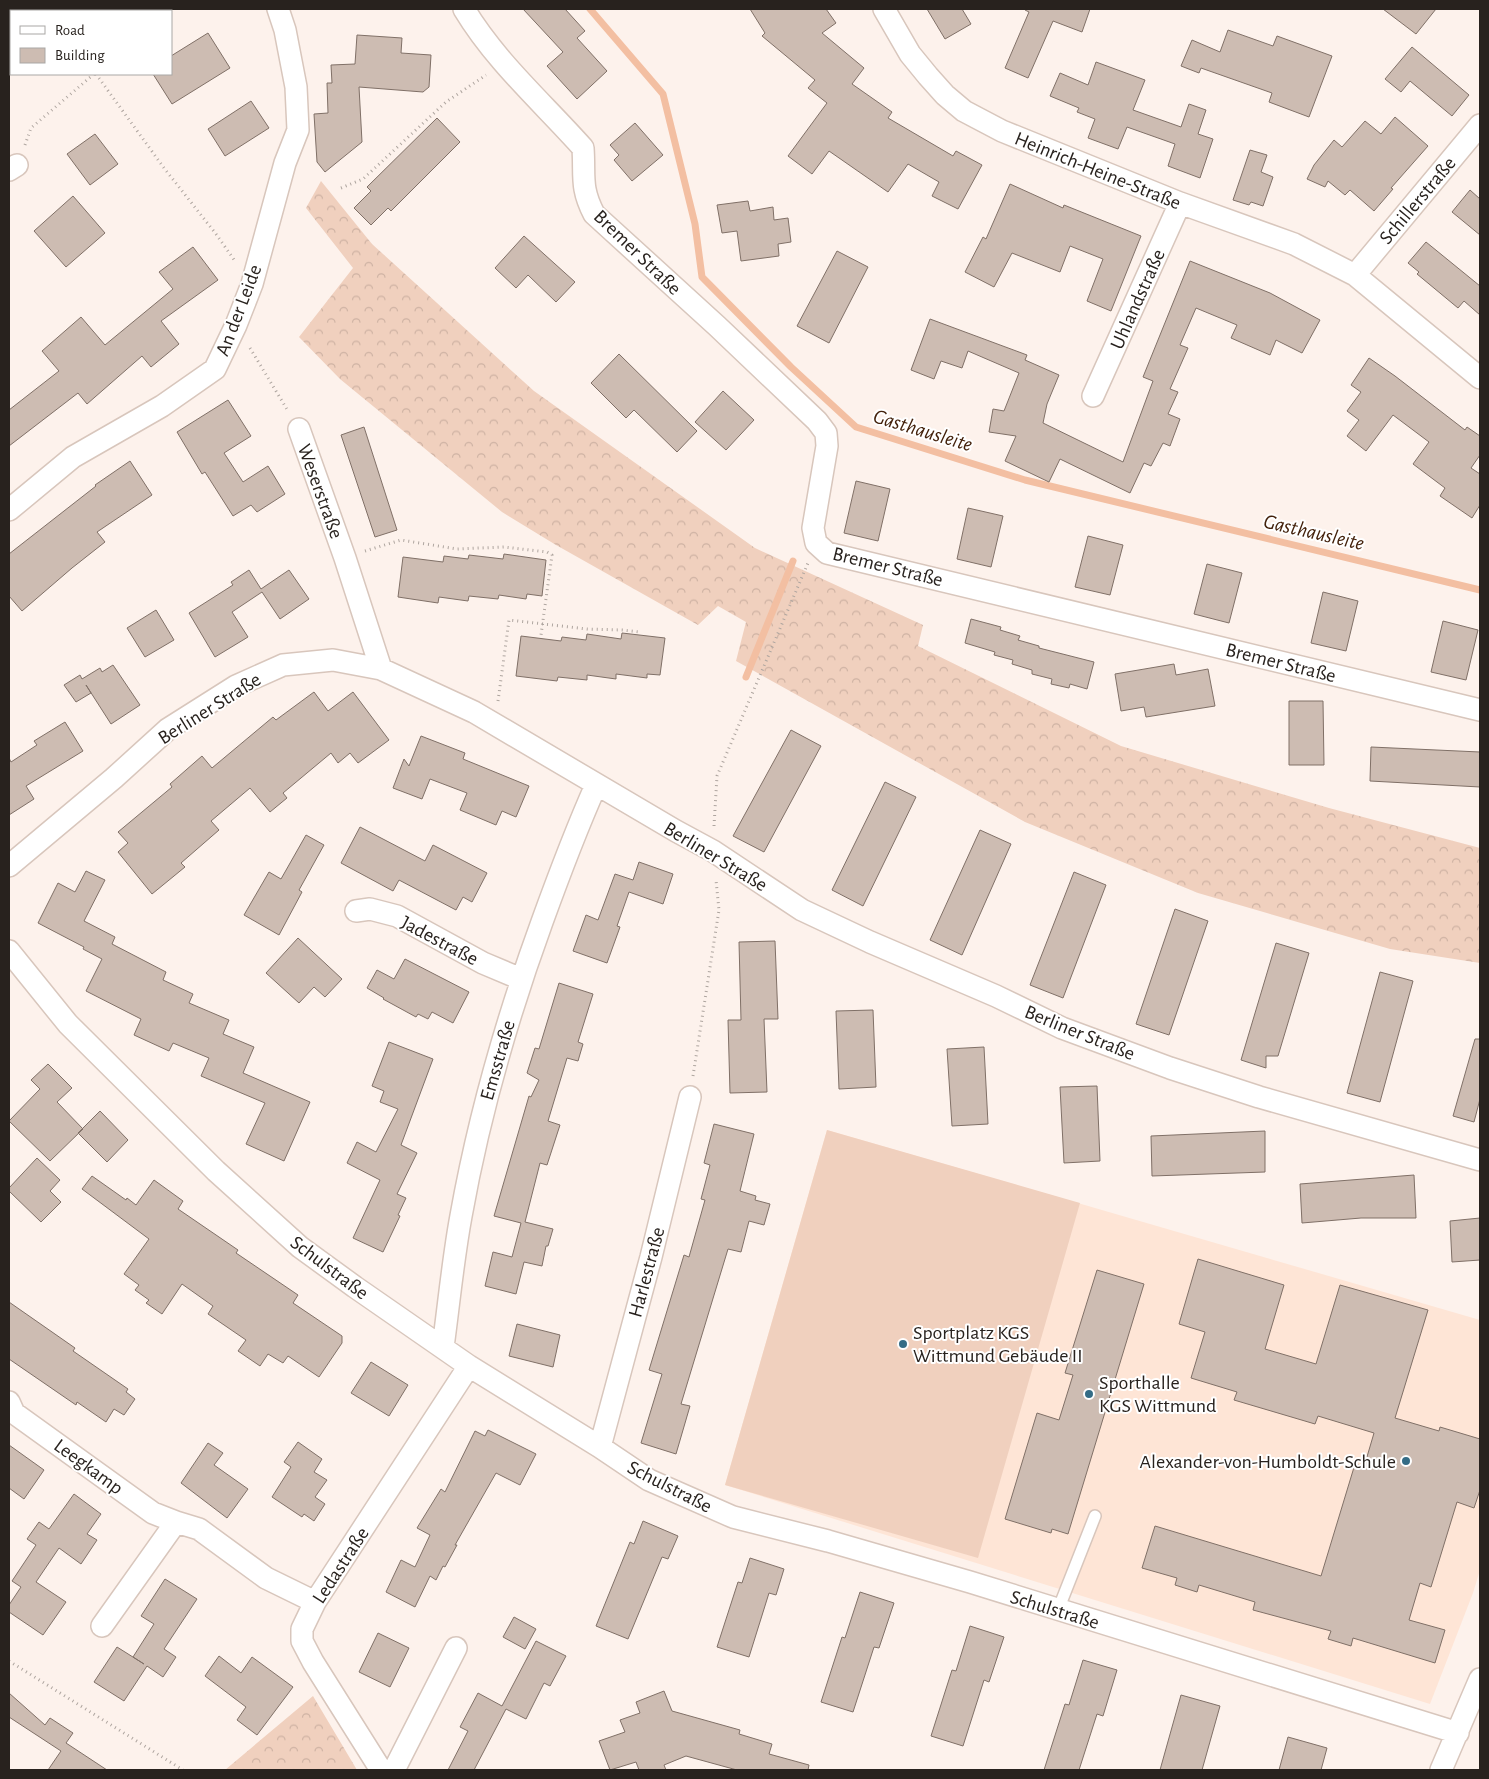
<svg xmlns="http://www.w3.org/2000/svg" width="1489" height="1779" font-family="'Alegreya Sans',sans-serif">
	<defs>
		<pattern id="forest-crowns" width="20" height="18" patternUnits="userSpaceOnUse" patternTransform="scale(1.25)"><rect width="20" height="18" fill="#f0d0be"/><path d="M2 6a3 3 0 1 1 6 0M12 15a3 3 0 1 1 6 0" fill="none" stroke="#ceb2a3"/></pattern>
	</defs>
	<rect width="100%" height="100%" fill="#fdf2ec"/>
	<path fill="#fee5d6" d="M827,1130L1480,1320V1570L1473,1593L1430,1704L725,1485Z"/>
	<path fill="url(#forest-crowns)" d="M321,181L372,244L534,391L755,548L923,625L918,646L1121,746L1329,808L1480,848V963L1390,949L1198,893L1025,822L736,661L746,622L718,606L698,625L556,545L502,512L340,379L299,337L353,268L306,208Z
		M313,1696L357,1770H225Z"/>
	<path fill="#f0d0be" d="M827,1130L1080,1203L978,1558L725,1485Z"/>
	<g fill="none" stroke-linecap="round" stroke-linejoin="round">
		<path stroke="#f3bfa2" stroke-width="7" d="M590,9L663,94L695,224L702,277L791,367L856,427L1025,480L1480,590
			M746,677L793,561"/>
	</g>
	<path fill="#cdbcb2" stroke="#807067" d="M523,9H565L585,31L577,38L607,71L577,99L547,66L563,52Z
		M750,9H826L836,23L822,33L864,68L852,84L892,112L888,118L953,156L956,151L982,165L958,209L932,196L939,182L908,164L888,192L829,151L812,174L788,156L827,103L808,88L815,80L762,36L765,33Z
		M927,9H962L971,24L945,39Z
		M1025,9H1090L1082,32L1053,21L1028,78L1005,68L1029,12L1025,10Z
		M1383,9H1436L1416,34Z
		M1228,30L1273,46L1277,36L1332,56L1309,117L1269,102L1272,93L1201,68L1199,73L1181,66L1192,40L1220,52Z
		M208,33L230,68L172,104L153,74H171V56Z
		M357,35L402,38L401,53L431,55L429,87L423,92L359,87L362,142L325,172L317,162L314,114L328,113L327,83H332L331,65L355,64Z
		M1412,47L1469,95L1452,116L1410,81L1401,92L1385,79Z
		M1096,62L1145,80L1133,110L1181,127L1189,104L1206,110L1198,134L1213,139L1200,178L1168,166L1175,144L1127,127L1118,149L1088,138L1095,119L1077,112L1079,108L1050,96L1060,73L1088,85Z
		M251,101L269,128L225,156L208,129Z
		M1395,117L1428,146L1391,188L1393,189L1374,211L1350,190L1345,195L1328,181L1325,187L1307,179L1314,165L1334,140L1342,147L1365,121L1381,134Z
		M437,118L460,142L391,211L388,208L371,225L354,208L371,191L367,187Z
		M635,123L663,155L632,181L614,160L619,155L610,145Z
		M95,134L118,164L90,185L67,154Z
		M1250,150L1267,155L1261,172L1273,177L1263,206L1251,202L1249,205L1233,200Z
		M1010,184L1063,208L1064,205L1141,236L1111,311L1087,301L1103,259L1070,246L1060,272L1012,253L994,287L965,272L983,237L986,239Z
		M1470,190L1480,199V235L1452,212Z
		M73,196L105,233L66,267L34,231Z
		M748,201L750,211L773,207L774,220L788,218L791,242L778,244L779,256L741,261L737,231L722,233L717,205Z
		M524,236L575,282L556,302L528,275L516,288L495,268Z
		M1426,242L1480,286V315L1464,301L1458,308L1417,274L1419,272L1408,263Z
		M193,247L218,280L161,321L179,344L151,367L142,356L87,404L78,393L9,446V410L59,371L42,351L81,317L105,345L173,289L159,272Z
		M837,251L868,267L829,343L797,326Z
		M1190,261L1270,293L1320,320L1302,353L1276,340L1270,355L1231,338L1237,325L1196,308L1180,345L1188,348L1170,389L1178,392L1168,414L1180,419L1170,446L1163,443L1151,466L1144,463L1130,493L1060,459L1049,482L1005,461L1016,436L989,432L993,409L1004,411L1019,373L968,351L962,368L941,361L934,379L911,370L930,319L1027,355L1025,360L1059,375L1047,404L1043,423L1123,462L1153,381L1143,377Z
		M619,354L697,431L677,452L634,410L626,418L591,383Z
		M1369,358L1395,376L1465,430L1467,427L1480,436V455L1471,468L1480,474V505L1472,518L1440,496L1445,488L1413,464L1429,442L1393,415L1366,451L1347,436L1359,420L1347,411L1361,392L1351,385Z
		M723,391L754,420L726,450L695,422Z
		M228,400L251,436L224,453L243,482L268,466L285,494L257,512L251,505L233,516L205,472L202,474L177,432Z
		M364,427L397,530L375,537L341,435Z
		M130,461L152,495L97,532L105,542L72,568L22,611L9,596V554L96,486L95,485Z
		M856,481L890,489L878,541L844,533Z
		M968,508L1003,516L991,567L957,559Z
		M1088,536L1123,545L1110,595L1075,587Z
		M504,554L546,560L542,596L527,594L526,599L499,595L498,599L469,596L468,601L439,597L438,603L398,597L403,557L443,562L444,556L468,559L469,555L503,559Z
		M1207,564L1242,573L1229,623L1194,614Z
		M249,570L261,589L289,570L309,599L280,619L262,592L232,612L248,637L215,657L189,613L233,585L231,582Z
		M1323,592L1358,601L1346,651L1311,643Z
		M156,610L174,640L145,657L127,628Z
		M971,619L1001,627L1000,630L1020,636L1018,640L1039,646V648L1094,662L1087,689L1070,684L1069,688L1051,684L1052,679L1032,674V670L1012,664L1013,660L994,655L995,652L965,643Z
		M1443,621L1478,630L1466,680L1431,672Z
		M622,633L665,638L660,675L647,674V678L616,674V679L587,675V680L558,677L557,681L516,676L521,636L561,641L562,637L586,640L587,634L621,639Z
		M1174,664L1176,675L1208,669L1215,706L1146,717L1144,707L1121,711L1115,674Z
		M113,665L140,705L111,724L86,685L91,693L76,702L64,685L80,675L82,679L100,668L102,672Z
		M314,692L328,711L353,692L389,740L358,763L350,753L338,763L331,753L283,793L287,798L270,812L250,788L211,821L219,830L181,863L185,867L152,894L118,852L128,843L118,832L172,787L170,784L202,756L212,768L273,717L276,720Z
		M1289,701H1323L1324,765H1289Z
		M65,722L83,751L26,786L34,799L9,815V758L11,762L37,745L34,741Z
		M791,730L821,746L764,852L733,836Z
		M421,736L465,753L463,759L529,786L516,817L502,811L496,825L460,810L467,793L430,779L422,799L393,788L404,759L409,766Z
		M1371,747L1480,752V787L1370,781Z
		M885,782L916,797L863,906L832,890Z
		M360,827L425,861L433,845L487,873L472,902L463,897L456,910L399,880L393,891L341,863Z
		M980,830L1011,844L962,955L930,940Z
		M306,835L324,845L299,890L302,892L279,935L244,915L269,872L281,879Z
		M639,862L673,874L663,904L629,892L617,926L620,927L607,963L573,951L586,915L598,920L615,874L633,880Z
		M86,871L105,880L84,921L115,937L112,944L166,972L163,980L193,994L189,1003L229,1020L223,1034L254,1047L243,1073L310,1102L284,1161L246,1144L265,1103L201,1076L209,1058L173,1043L169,1051L134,1035L141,1019L86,991L102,959L83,949L84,947L38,923L58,883L75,892Z
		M1074,872L1106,885L1063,998L1030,985Z
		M1175,909L1208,921L1169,1035L1136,1024Z
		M298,938L342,979L325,997L314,987L299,1003L266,973Z
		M775,941L778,1019H764L767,1092L730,1093L728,1020H741L739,942Z
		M1276,943L1309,953L1278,1056H1266V1068L1241,1060Z
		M405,959L469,992L453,1023L432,1012L428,1019L418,1014L416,1017L383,999L384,998L367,988L377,970L394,979Z
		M1380,972L1413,981L1380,1102L1347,1093Z
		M559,983L593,994L578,1042L583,1044L578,1061L567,1058L548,1121L560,1125L547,1165L540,1163L525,1222L553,1229L548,1246H546L542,1266L524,1262L516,1294L485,1286L493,1252L512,1257L521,1223L494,1216L529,1096L531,1097L539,1080L527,1073L535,1048L539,1049Z
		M873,1010L876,1087L839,1089L836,1011Z
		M1475,1039H1480V1099L1474,1122L1453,1116Z
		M389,1042L433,1059L401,1145L417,1153L397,1194L406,1198L398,1215L400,1216L383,1252L353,1238L380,1180L347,1163L357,1142L376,1152L398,1109L380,1102L384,1091L372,1086Z
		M984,1047L988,1124L952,1126L947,1049Z
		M48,1064L72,1088L57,1102L83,1129L50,1161L9,1121L40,1089L31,1080Z
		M1097,1086L1100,1161L1064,1163L1060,1087Z
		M100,1111L128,1140L107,1162L78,1133Z
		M714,1124L754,1134L740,1191L756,1196L755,1200L770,1204L764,1225L749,1221L741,1252L728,1249L681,1404L690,1406L676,1454L641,1443L662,1374L649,1370L684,1255L689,1257L705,1200L701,1199L710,1165L704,1163Z
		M1265,1131V1172L1152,1176L1151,1136Z
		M37,1158L60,1180L50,1191L61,1202L41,1222L9,1191V1188Z
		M1414,1175L1416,1218H1361L1302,1223L1300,1184Z
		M92,1176L126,1200L127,1198L136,1205L154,1180L183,1201L178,1209L238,1250L236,1253L298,1295L293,1303L342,1336V1343L319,1377L288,1356L283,1363L268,1354L260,1366L238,1351L246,1340L208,1314L213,1306L182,1284L162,1314L146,1303L149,1300L135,1290L139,1285L124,1274L149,1239L82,1189Z
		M1480,1218V1260L1452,1262L1450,1221Z
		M1198,1259L1284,1285L1265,1349L1316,1364L1340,1285L1428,1310L1395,1418L1439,1431L1440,1427L1480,1439V1490L1474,1508L1457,1502L1431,1587L1420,1583L1409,1620L1445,1630L1435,1663L1353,1638L1351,1646L1328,1639L1331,1631L1253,1610L1255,1602L1199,1585L1197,1592L1175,1585L1177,1578L1142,1568L1155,1526L1321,1576L1355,1464L1364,1467L1374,1433L1318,1416L1315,1424L1234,1400L1237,1392L1191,1378L1205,1332L1179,1324Z
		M1097,1270L1144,1284L1068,1534L1052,1529L1051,1533L1005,1519L1037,1413L1059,1420L1073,1375L1065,1373Z
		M9,1302L75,1348L73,1351L128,1389L126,1392L135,1399L124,1415L114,1409L106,1422L77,1402L76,1405L9,1359Z
		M517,1324L560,1335L553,1367L509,1356Z
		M371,1362L408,1385L389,1416L351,1393Z
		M488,1430L536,1454L520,1485L496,1473L455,1545H457L445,1567L443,1566L436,1580L430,1576L415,1607L386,1592L401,1560L415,1567L430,1535L417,1528L441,1489L445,1492L475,1431L485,1436Z
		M298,1442L322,1459L314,1472L327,1480L315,1497L325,1504L314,1521L304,1514L302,1517L272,1497L291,1467L284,1462Z
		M208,1443L223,1453L214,1465L248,1489L227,1518L181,1483Z
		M9,1445L44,1470L24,1499L9,1488Z
		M74,1494L101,1514L87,1534L97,1540L81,1564L59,1548L36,1582L66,1602L43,1635L9,1612V1605L21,1587L12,1581L36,1545L27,1539L39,1522L49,1529Z
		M643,1521L678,1536L668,1559L662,1557L628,1639L596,1626L630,1542L634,1544Z
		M750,1558L784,1569L776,1595L769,1593L749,1657L717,1647L738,1582L742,1583Z
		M165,1579L197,1599L164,1649L176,1657L163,1677L147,1666L124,1701L94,1682L117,1647L144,1664L133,1657L154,1624L141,1616Z
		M860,1592L894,1603L879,1648L874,1647L853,1712L821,1702L842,1637L845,1638Z
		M514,1617L536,1629L525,1649L503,1637Z
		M970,1626L1004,1637L989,1682L984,1680L963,1746L931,1736L952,1670L956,1671Z
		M378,1633L409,1648L390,1687L359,1672Z
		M536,1641L566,1656L550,1686L544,1683L526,1719L506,1709L474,1770H448L468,1731L460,1727L478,1693L502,1706Z
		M219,1656L241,1673L252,1657L293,1687L257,1735L237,1720L246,1707L205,1676Z
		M1083,1660L1117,1670L1103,1716L1097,1714L1079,1770H1044L1065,1704L1069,1705Z
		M664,1691L672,1711L740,1730L739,1734L772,1744L769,1754L809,1765L808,1770H737L686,1756L664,1765L666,1770H639L636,1762L610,1770L599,1741L625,1732L620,1720L640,1713L636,1702Z
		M9,1693L45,1725L50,1718L73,1733L66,1743L107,1770H48L61,1751L9,1717Z
		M1181,1695L1220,1706L1202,1770H1160Z
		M1288,1737L1327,1748L1321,1770H1279Z"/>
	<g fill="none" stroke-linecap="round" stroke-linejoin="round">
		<g stroke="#d8c6bc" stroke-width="14">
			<path id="lane" d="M1058,1610L1095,1516"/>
		</g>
		<g stroke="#d8c6bc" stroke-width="24">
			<path id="street" d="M464,9C496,62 542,102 583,148C585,176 580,187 594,214L717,326L817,421L826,433L827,446L813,528L816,543L827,553L1480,710
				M884,9L910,54L928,76L945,95L964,111L1002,131L1180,203L1294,244L1355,275L1480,378
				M9,170L17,165
				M1355,275L1480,125
				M1093,396L1180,203
				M299,429L345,558L381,669
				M9,510L73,457L162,406L215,369L236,325L252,284L285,163L298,130L296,87L285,30L278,9
				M9,866L114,778L168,729L236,686L283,665L333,660L381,669L474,712L676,831L713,851L802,910L870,942L996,996L1062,1028L1170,1068L1259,1097L1480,1160
				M356,911L370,909L397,916L483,963L521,979
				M9,951L68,1024L216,1171L300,1247L355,1287L469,1366L600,1447L649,1480L733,1517L828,1541L970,1582L1458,1733
				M443,1347C449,1303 453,1259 461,1216C479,1115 507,1018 542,922C559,875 576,830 596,785
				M9,1402L14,1413L153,1513L176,1522
				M600,1447L651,1257L690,1097
				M102,1626L176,1522L199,1529L266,1578L315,1602
				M381,1770L313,1662L302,1641V1629L315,1602L469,1366
				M394,1770L456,1648
				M1441,1770L1480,1679"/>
		</g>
		<path stroke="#aea59f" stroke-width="3" stroke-dasharray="1 4" stroke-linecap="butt" d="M63,9L64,11
			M96,74L164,168L216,234L235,261
			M25,145L31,128L94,74
			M341,188L363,179L446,102L486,75
			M250,348L288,411
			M365,551L401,540L457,549L504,547L547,552L552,555L541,635
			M498,701L509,620L587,629L622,630L640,632
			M714,826L717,776L808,563
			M693,1076L719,910L716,880
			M9,1661L183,1770"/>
		<use href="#lane" stroke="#fff" stroke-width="11"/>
		<use href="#street" stroke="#fff" stroke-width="21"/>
	</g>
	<g fill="#346c86" stroke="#fff" stroke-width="2">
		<circle cx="903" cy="1344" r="5"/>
		<circle cx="1089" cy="1394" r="5"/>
		<circle cx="1406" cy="1461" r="5"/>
	</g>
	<g text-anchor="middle" stroke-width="4" stroke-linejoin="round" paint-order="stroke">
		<g font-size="20" fill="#28221e" stroke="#fff">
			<text transform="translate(1098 170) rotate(22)" y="7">Heinrich-Heine-Straße</text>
			<text transform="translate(1417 200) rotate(-50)" y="7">Schillerstraße</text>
			<text transform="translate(638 252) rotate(44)" y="7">Bremer Straße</text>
			<text transform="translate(1137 299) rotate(-66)" y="7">Uhlandstraße</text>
			<text transform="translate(238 310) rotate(-69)" y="7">An der Leide</text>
			<text transform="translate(321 491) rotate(70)" y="7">Weserstraße</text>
			<text transform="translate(888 566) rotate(14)" y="7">Bremer Straße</text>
			<text transform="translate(1281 662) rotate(14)" y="7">Bremer Straße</text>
			<text transform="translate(209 708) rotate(-32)" y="7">Berliner Straße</text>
			<text transform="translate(716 856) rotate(31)" y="7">Berliner Straße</text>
			<text transform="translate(440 940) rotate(28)" y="7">Jadestraße</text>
			<text transform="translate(1080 1032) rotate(22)" y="7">Berliner Straße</text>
			<text transform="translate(497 1060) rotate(-74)" y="7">Emsstraße</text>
			<text transform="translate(330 1267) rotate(37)" y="7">Schulstraße</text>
			<text transform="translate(646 1272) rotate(-75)" y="7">Harlestraße</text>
			<text transform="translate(89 1466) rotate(36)" y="7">Leegkamp</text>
			<text transform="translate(670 1486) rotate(27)" y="7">Schulstraße</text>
			<text transform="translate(340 1565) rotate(-57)" y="7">Ledastraße</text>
			<text transform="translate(1055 1609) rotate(17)" y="7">Schulstraße</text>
		</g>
		<g font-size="20" fill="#28221e" stroke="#fff" text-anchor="start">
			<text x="913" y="1339">Sportplatz KGS<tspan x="913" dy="23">Wittmund Gebäude II</tspan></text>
			<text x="1099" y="1389">Sporthalle<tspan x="1099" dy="23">KGS Wittmund</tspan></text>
			<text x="1396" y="1468" text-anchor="end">Alexander-von-Humboldt-Schule</text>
		</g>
		<g font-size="21" font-style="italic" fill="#43210b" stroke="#fff">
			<text transform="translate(923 430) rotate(17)" y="7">Gasthausleite</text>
			<text transform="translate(1314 532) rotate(13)" y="7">Gasthausleite</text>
		</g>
	</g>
	<rect width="1489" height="1779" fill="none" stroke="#28221e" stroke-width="20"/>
	<rect x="10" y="10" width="162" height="65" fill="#ffffff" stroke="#a9a7a5"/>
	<rect x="20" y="26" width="25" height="8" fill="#ffffff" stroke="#a9a7a5"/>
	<text x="55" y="35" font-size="15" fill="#28221e">Road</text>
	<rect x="20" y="48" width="25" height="15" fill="#cdbcb2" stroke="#a9a7a5"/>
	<text x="55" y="60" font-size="15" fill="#28221e">Building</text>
</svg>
